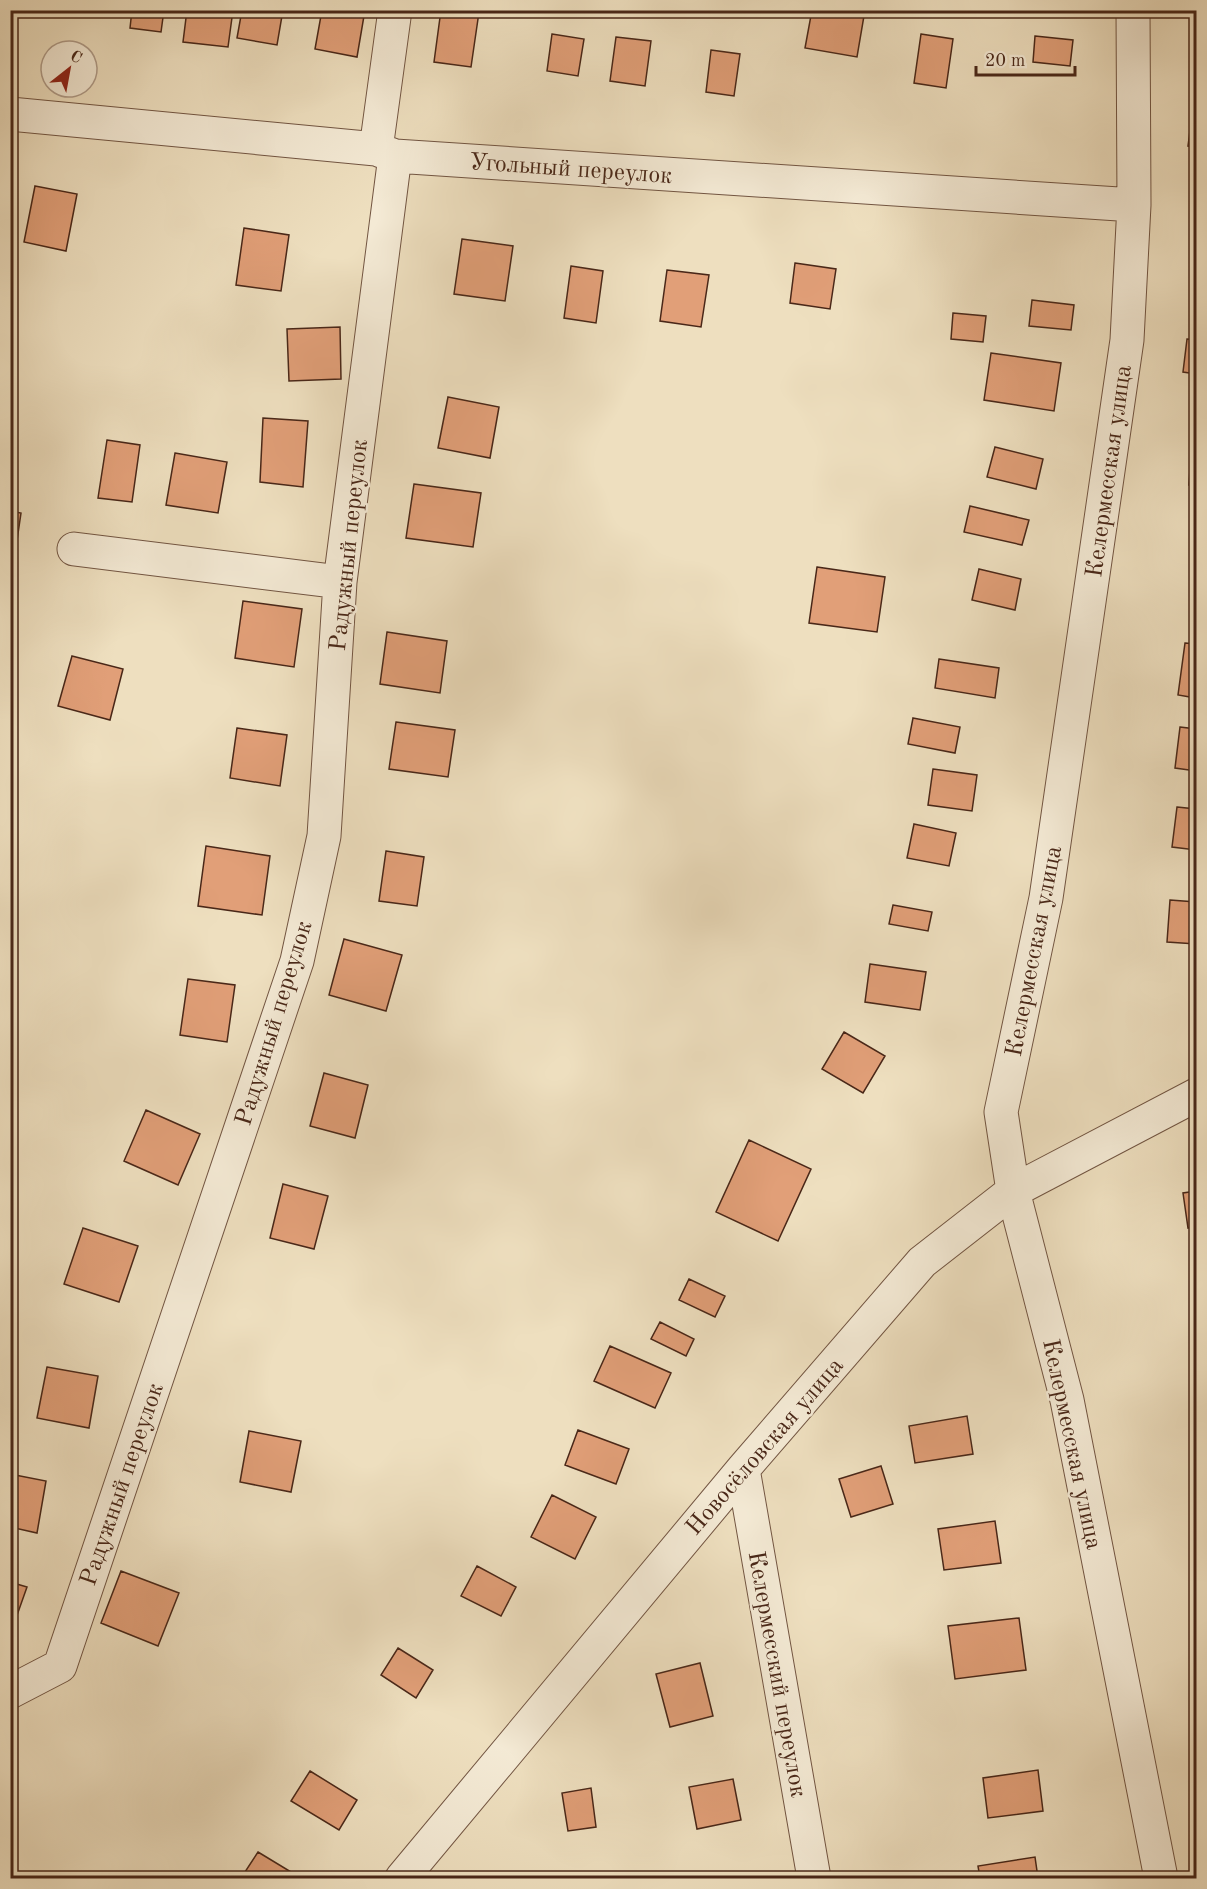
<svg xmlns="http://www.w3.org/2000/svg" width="1207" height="1889" font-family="'Old Standard TT',serif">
	<rect width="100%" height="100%" fill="#eedfbf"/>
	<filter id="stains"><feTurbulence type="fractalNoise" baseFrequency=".00333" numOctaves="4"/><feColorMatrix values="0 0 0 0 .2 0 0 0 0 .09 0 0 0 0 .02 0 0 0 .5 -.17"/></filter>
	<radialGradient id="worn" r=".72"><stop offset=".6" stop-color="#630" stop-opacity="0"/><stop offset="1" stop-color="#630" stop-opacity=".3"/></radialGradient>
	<path fill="#e19f78" stroke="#492718" stroke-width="1.5" d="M132,10H164L161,32L130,28Z
		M187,10H233L228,47L183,42Z
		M242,10H283L277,45L237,38Z
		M322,10H365L357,57L315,49Z
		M441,10L479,12L471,67L434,62Z
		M812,10H865L857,57L805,48Z
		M552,34L584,39L578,76L547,71Z
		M921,34L953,39L946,88L914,83Z
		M1035,36L1073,40L1070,66L1033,62Z
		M616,37L651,41L645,86L610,81Z
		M711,50L740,54L734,96L706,92Z
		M1193,108L1196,109V147L1188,146Z
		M35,186L77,194L66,251L24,242Z
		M1193,202H1196V232H1193Z
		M244,228L289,235L281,291L236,285Z
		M462,239L513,246L505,301L454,294Z
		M795,263L836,269L830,309L790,303Z
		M571,266L603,271L596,323L564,318Z
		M667,270L709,275L701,327L660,321Z
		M1032,300L1074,305L1071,330L1029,326Z
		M953,313L986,316L983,342L951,339Z
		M340,327L341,379L289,381L287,329Z
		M1187,339L1196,340V374L1183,372Z
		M991,353L1061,363L1054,411L984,400Z
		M448,397L499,407L490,458L438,448Z
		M263,418L308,421L303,487L260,482Z
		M107,440L140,445L132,502L98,498Z
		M995,447L1043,459L1036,489L987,477Z
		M175,453L227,462L218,513L166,505Z
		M1191,453H1196V485H1189Z
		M414,484L481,493L473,547L406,538Z
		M970,506L1029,520L1022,545L964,532Z
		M10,511L21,513L11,581H10Z
		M817,567L885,577L877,632L809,623Z
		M979,569L1021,579L1015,610L972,600Z
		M243,601L302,609L294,667L235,658Z
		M387,632L447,641L440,693L380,684Z
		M1185,643L1196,644V698L1178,695Z
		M72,656L123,669L110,720L58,706Z
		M939,659L999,668L995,698L935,688Z
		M913,718L960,727L955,753L908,744Z
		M396,722L455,730L448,777L389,769Z
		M1180,727L1196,729V771L1175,768Z
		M237,728L287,735L280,786L230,778Z
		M933,769L977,775L972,811L928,805Z
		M1177,807L1196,809V850L1172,847Z
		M914,824L956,833L949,866L907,858Z
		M206,846L270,856L262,915L198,906Z
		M386,851L424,857L417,906L379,901Z
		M1170,900L1196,902V944L1167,942Z
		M893,905L932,912L928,931L889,924Z
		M344,939L402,955L386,1011L329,995Z
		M870,964L926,972L920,1010L865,1002Z
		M188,979L235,985L227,1042L180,1035Z
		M844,1032L885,1056L863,1093L822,1069Z
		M324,1073L368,1085L355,1138L310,1126Z
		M146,1110L200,1134L178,1185L124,1161Z
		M749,1140L811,1169L778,1241L716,1212Z
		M283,1184L328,1196L314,1249L270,1238Z
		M1196,1191V1226L1188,1228L1183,1193Z
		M83,1228L138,1246L119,1302L64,1284Z
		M689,1279L725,1296L715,1317L679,1300Z
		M660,1322L694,1339L686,1356L651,1339Z
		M610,1346L671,1373L655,1408L594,1381Z
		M47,1367L98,1376L89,1428L37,1418Z
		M967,1416L973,1454L915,1463L909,1426Z
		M578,1430L629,1449L616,1484L565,1465Z
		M249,1431L301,1441L291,1492L240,1482Z
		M881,1466L893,1504L851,1517L839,1479Z
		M10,1474L46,1481L37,1533L10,1527Z
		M552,1495L596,1517L575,1559L531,1537Z
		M995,1521L1001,1563L944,1570L938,1529Z
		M477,1566L516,1587L501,1616L461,1596Z
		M121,1571L179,1593L158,1646L101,1623Z
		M10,1582L27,1587L10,1635Z
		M1019,1618L1026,1670L955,1679L948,1626Z
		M398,1648L433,1670L416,1698L381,1675Z
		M700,1663L713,1716L670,1727L656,1674Z
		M1038,1770L1043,1811L988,1818L983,1778Z
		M310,1771L357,1800L339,1830L291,1801Z
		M733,1779L741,1820L697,1829L689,1787Z
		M591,1788L596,1827L568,1831L562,1793Z
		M258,1852L301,1878H241Z
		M1035,1857L1038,1878H980L978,1866Z"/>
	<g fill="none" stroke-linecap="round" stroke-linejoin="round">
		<g stroke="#725542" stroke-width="35">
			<path id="minor" d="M1133,10L1134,205L1127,340L1046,898L1001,1112L1013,1191L1067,1400L1161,1878
				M10,114L376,149L395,156L1134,205
				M376,149L395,10
				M74,549L340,582
				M743,1469L814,1878
				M10,1692L60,1666L297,961L324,836L340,582L395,156
				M402,1878L743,1469L922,1262L1013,1191L1196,1095"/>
		</g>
		<use href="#minor" stroke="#f4ead5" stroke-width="33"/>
	</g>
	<g text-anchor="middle" stroke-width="5" stroke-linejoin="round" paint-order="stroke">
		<g font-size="24" fill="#492718" stroke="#f4ead5">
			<text transform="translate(571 168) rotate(4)" y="8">Угольный переулок</text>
			<text transform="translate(1108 471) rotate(-82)" y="8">Келермесская улица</text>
			<text transform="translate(348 545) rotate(-84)" y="8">Радужный переулок</text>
			<text transform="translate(1033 951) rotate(-79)" y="8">Келермесская улица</text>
			<text transform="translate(273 1023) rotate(-73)" y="8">Радужный переулок</text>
			<text transform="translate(1073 1444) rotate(78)" y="8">Келермесская улица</text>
			<text transform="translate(764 1446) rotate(-49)" y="8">Новосёловская улица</text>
			<text transform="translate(121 1484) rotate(-71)" y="8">Радужный переулок</text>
			<text transform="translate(778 1674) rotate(80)" y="8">Келермесский переулок</text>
		</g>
	</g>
	<rect width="1207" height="1889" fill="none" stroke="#eedfbf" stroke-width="36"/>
	<rect x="12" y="12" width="1183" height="1865" fill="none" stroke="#492718" stroke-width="3"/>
	<rect x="18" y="18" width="1171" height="1853" fill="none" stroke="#492718" stroke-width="1.5"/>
	<g transform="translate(69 69) rotate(31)"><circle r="28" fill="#f4ead5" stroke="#b09c89" stroke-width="1.5"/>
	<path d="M0-4.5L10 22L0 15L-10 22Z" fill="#8f2418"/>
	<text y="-9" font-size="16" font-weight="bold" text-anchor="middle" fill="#492718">С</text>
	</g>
	<path d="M976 66v9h99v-9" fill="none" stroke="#492718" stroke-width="3"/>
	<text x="985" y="66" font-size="18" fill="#492718" stroke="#f4ead5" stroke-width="4.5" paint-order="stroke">20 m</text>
	<rect width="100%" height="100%" filter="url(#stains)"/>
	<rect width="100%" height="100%" fill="url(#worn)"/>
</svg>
